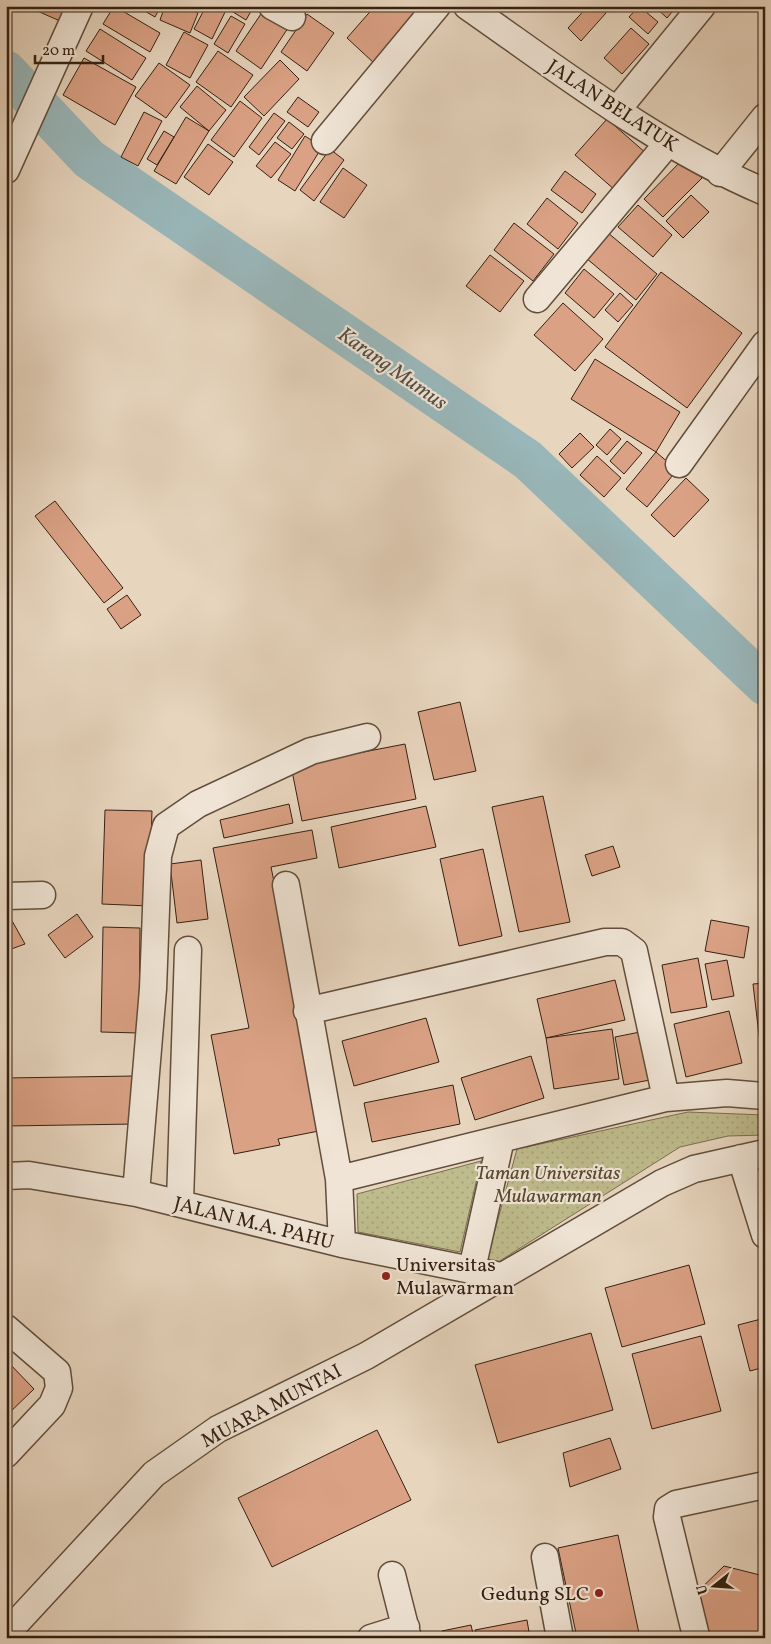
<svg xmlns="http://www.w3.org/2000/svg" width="771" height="1644" font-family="Vollkorn,serif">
	<defs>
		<pattern id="grass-dots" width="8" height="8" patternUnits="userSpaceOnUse" patternTransform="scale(1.25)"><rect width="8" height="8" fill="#bebb8c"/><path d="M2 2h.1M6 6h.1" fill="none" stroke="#a4a078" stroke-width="1.8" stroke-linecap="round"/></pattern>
	</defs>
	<rect width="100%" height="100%" fill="#e7d5be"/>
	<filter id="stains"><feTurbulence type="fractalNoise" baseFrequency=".004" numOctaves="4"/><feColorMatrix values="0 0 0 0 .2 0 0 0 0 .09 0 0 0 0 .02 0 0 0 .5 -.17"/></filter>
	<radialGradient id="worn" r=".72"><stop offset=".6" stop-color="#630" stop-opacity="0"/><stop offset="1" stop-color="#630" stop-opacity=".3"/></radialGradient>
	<path fill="url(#grass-dots)" stroke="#7a6e4e" d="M688,1112L764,1115L765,1135L728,1136L680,1147L495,1264L487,1260L517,1149Z
		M481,1161L460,1252L358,1232L357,1194Z"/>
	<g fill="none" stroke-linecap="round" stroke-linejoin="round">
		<path stroke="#99b7ba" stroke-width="41" d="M6,71L89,159L528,460L765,685"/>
	</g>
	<path fill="#daa184" stroke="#352111" d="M26,6H67L60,21Z
		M114,6L160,33L150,52L103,24Z
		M136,6H161L155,17Z
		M165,6H181L198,13L190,33L160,20Z
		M206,6H228L212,39L194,29Z
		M237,6H254L246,20L233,12Z
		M375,6H426L375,64L347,38Z
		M588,6H598L606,13L581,41L568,28Z
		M639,6L658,22L648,34L629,17Z
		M654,6H677L667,18Z
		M265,8L290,25L261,69L236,51Z
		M307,14L334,33L307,71L281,52Z
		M231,16L245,24L228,53L214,44Z
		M631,28L649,44L622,74L604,58Z
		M100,29L146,58L132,80L86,51Z
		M184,32L208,45L190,78L166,65Z
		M218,51L253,75L231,107L196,82Z
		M84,58L136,87L115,125L63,95Z
		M280,60L299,79L264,116L244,97Z
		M159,63L190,85L166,118L135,96Z
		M197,86L226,110L209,131L180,107Z
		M298,97L319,112L308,127L287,112Z
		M240,101L262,118L234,157L211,140Z
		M144,112L162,121L138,166L121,157Z
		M274,113L285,121L259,155L249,147Z
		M186,117L209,131L176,184L154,171Z
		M607,119L647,154L616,191L575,155Z
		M289,122L304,134L292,149L277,138Z
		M164,131L174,137L157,165L147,159Z
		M305,136L322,147L295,191L278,180Z
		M275,142L291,154L271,178L256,166Z
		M208,144L233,162L209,195L184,177Z
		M330,149L344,160L314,201L300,190Z
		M683,159L702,178L663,217L644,199Z
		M343,168L367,185L344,218L320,202Z
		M565,171L596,194L582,213L551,190Z
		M691,195L709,212L683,238L666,221Z
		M547,198L578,223L558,249L527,224Z
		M638,205L672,235L653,257L618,227Z
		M514,223L554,254L533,281L494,250Z
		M607,232L657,274L636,300L586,258Z
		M490,255L524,281L500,312L466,286Z
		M584,269L614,294L594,318L565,293Z
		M661,272L742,333L687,408L605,347Z
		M620,293L633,305L618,322L605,310Z
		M563,303L603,339L575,371L534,335Z
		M595,359L680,412L656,452L571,399Z
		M610,429L621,439L607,455L596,445Z
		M580,433L594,447L572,468L559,454Z
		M627,441L642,453L624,474L610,461Z
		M656,452L677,470L647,507L626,489Z
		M597,456L621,478L604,497L580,475Z
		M686,478L709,500L674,537L651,515Z
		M55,501L123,588L104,603L35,516Z
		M127,595L141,615L121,629L107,609Z
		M460,702L476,771L434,780L418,712Z
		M405,744L416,799L302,821L291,766Z
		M543,796L570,922L519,932L492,807Z
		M289,804L293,823L224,838L220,820Z
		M426,806L436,847L339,868L331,827Z
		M105,810L152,811L149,906L102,904Z
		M312,830L317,858L271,867L324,1130L278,1139L280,1145L234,1154L211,1035L249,1028L213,848Z
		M613,846L620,867L592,876L585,855Z
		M483,849L502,936L459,946L440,859Z
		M201,860L208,919L177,923L170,864Z
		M6,910L25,944L6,951Z
		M77,914L93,937L65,958L48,935Z
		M711,920L749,927L744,958L705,951Z
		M103,927L140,928L139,1033L101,1032Z
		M698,958L707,1007L671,1013L662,965Z
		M727,960L734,996L712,1000L705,964Z
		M615,980L625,1020L546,1038L537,999Z
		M765,983V1052H761L753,984Z
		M729,1011L742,1063L686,1077L674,1024Z
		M426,1018L439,1062L354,1086L342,1041Z
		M612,1029L619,1079L554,1089L546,1038Z
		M650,1030L660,1078L624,1085L615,1037Z
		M531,1056L544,1098L475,1120L461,1078Z
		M135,1076L136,1124L6,1126V1078Z
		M453,1085L460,1124L372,1142L364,1103Z
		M689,1265L705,1324L622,1347L605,1288Z
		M765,1318V1367L750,1371L738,1325Z
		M591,1333L613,1410L498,1443L475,1365Z
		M701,1336L721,1411L652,1429L632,1354Z
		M6,1360L34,1389L6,1416Z
		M377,1430L411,1500L272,1567L238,1498Z
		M610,1438L621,1469L570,1487L563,1453Z
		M618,1535L640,1638H577L558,1548Z
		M724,1566L764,1576L765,1631L759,1638H704L693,1596Z
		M527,1620L530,1638H477L475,1630Z
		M471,1625L474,1638H443L442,1631Z"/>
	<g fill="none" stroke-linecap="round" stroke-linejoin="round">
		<g stroke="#624e3c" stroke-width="29">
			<path id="minor" d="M272,6L292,17
				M467,6C563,73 657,146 765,192
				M617,110L702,6
				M325,141L437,6
				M6,170L80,6
				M720,173L765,117
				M537,299L668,143
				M679,464L765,344
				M286,885L339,1179L342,1244
				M6,896L42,895
				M307,1011L605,942H622L634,951L666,1098
				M741,1158L765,1235
				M6,1176L29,1175L136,1193L342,1244L501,1276
				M339,1179L666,1098L727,1093L765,1096
				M136,1193L153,989L158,856L166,826L198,804L311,751L367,737
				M180,1202L188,950
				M472,1269L501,1139
				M6,1328L57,1372L59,1388L52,1405L6,1454
				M545,1557L560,1638
				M392,1575L408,1638
				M6,1634L154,1474L218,1429L366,1356L662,1183L694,1169L765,1153
				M696,1636L667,1517L668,1509L676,1504L765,1485
				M371,1638L406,1627"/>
		</g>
		<use href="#minor" stroke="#efe4d5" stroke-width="26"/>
	</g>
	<g fill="#8f2418" stroke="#efe4d5" stroke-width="2">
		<circle cx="386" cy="1276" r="5"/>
		<circle cx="599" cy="1593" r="5"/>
	</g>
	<g text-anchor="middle" stroke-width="4.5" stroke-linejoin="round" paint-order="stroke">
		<g font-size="20" fill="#352111" stroke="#efe4d5">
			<text transform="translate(613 105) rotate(33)" y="7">JALAN BELATUK</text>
			<text transform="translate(254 1222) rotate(14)" y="7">JALAN M.A. PAHU</text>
			<text transform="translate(271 1405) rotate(-28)" y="7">MUARA MUNTAI</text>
		</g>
		<g font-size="20" font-style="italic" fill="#574830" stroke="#efe4d5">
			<text x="548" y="1179">Taman Universitas<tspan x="548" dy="23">Mulawarman</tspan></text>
		</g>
		<g font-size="20" fill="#352111" stroke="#efe4d5" text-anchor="start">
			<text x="396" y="1271">Universitas<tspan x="396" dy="23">Mulawarman</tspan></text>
			<text x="589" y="1600" text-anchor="end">Gedung SLC</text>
		</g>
		<g font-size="21" font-style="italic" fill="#534e44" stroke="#efe4d5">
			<text transform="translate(393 368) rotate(35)" y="7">Karang Mumus</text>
		</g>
	</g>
	<rect width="771" height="1644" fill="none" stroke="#e7d5be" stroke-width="25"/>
	<rect x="8" y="8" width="756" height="1629" fill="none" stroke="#352111" stroke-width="2.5"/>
	<rect x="12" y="12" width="746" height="1619" fill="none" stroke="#352111"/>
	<g transform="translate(714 1586) rotate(253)" stroke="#efe4d5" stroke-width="4" paint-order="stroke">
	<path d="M0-4L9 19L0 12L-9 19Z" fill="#352111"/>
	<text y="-8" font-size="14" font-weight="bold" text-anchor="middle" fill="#352111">U</text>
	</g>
	<path d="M35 55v8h68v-8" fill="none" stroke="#352111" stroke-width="2.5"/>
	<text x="42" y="55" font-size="15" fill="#352111" stroke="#efe4d5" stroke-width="4" paint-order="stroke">20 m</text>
	<rect width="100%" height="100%" filter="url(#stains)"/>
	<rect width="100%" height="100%" fill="url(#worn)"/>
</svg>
